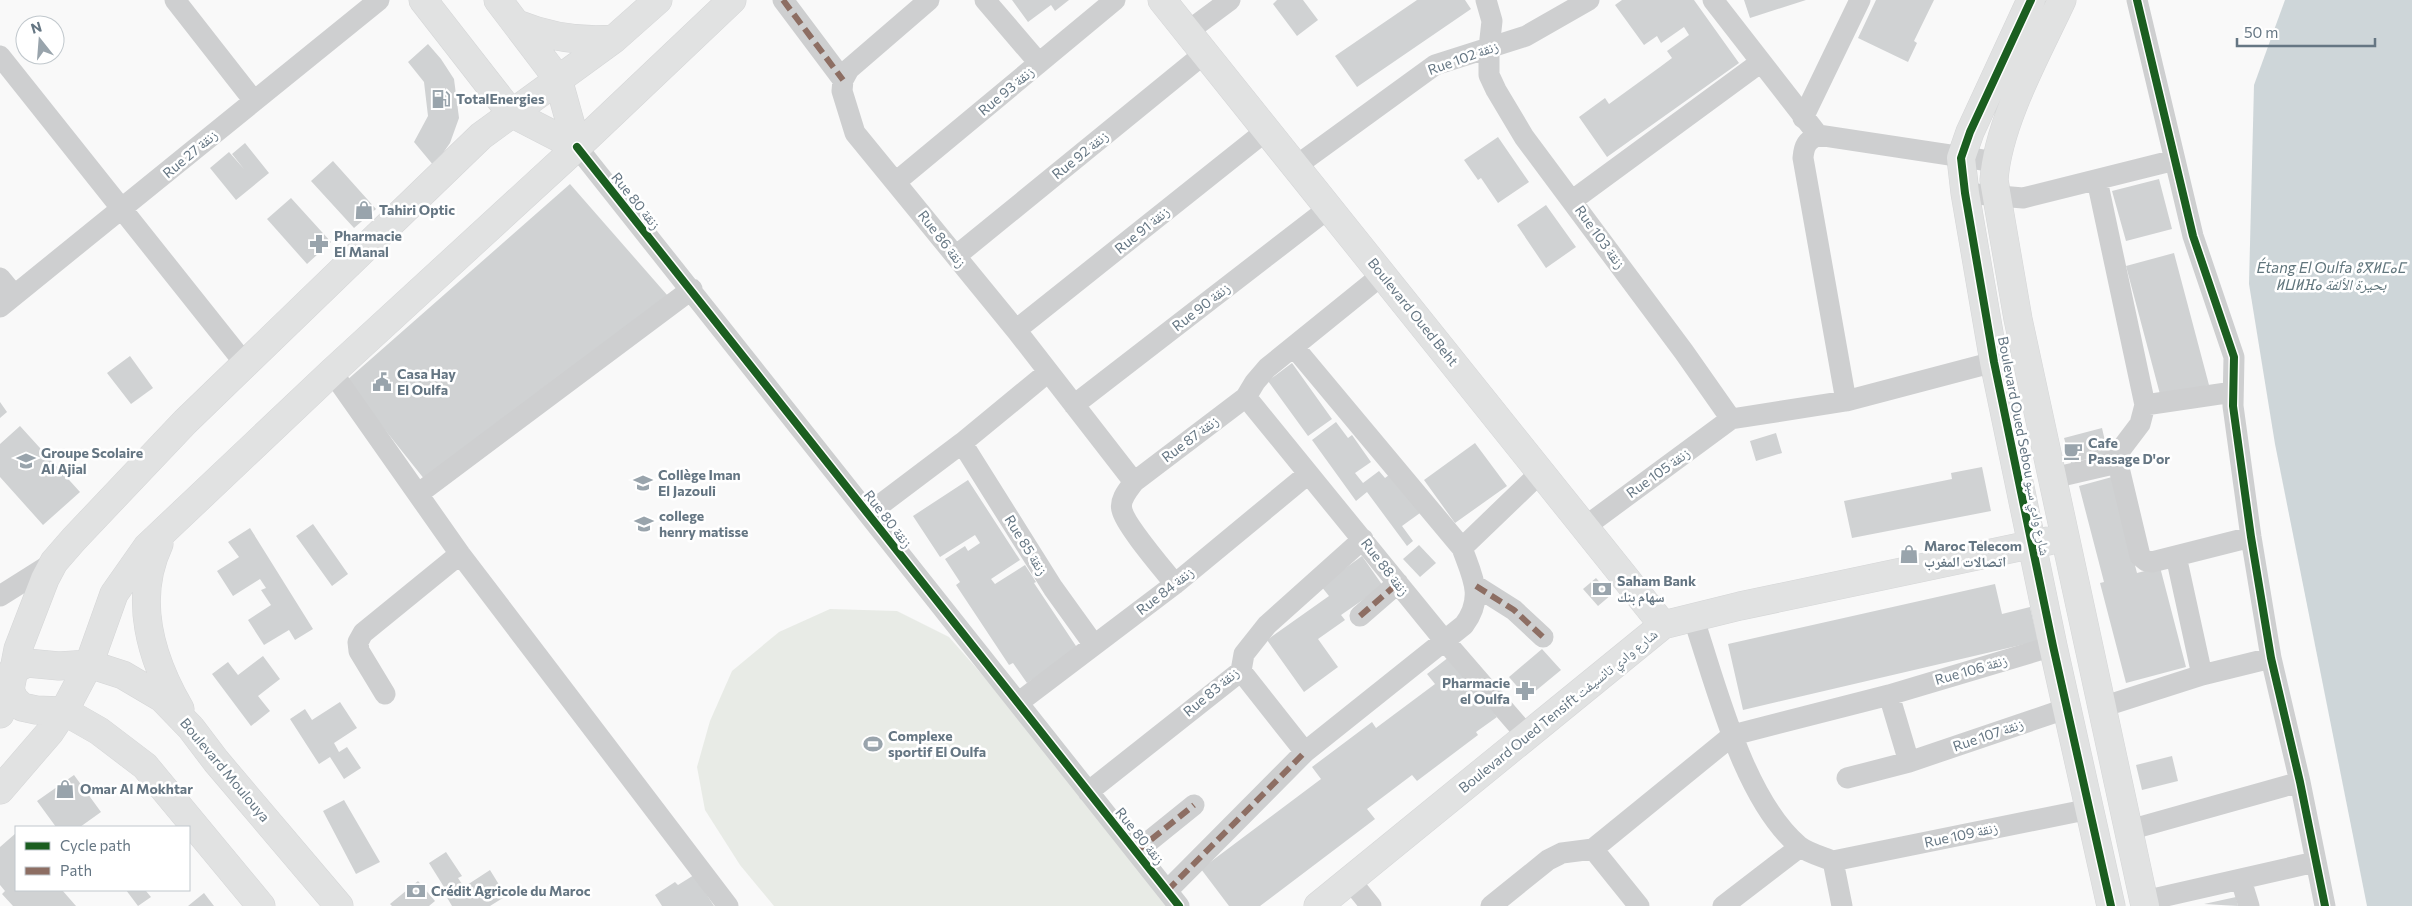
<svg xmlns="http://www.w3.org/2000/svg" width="2412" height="906" font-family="Commissioner,'Noto Naskh Arabic','Noto Sans Tifinagh',sans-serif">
	<rect width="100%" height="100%" fill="#f9f9f9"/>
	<path fill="#e8ebe6" d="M830,609L897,611L949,637L1107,817L1170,906H774L740,865L705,810L697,767L710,721L732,671L779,632Z"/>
	<path fill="#ced6d9" d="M2285,0H2412V906H2367L2275,444L2249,284L2254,85Z"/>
	<path fill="#d0d2d3" d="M1012,0H1069L1055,11L1051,5L1028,22Z
		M1277,0H1303L1318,20L1297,36L1273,4Z
		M1417,0H1465L1471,9L1357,87L1335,56Z
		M1622,0H1694L1739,63L1607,157L1579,117L1605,98L1609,104L1660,67L1672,58L1667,51L1689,35L1684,27L1661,43L1657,36L1644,45L1615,5Z
		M1744,0H1806L1750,18Z
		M1876,0H1934L1914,41L1917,43L1908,62L1858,38Z
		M428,44L441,59L454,79L459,118L450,143L434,166L414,142L428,116L424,82L408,62Z
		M1498,137L1529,182L1498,203L1481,178L1478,180L1464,160Z
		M245,143L269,173L236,200L210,168L229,152L244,169L232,154Z
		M333,161L376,209L354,228L311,181Z
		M2159,179L2172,229L2126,241L2112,191Z
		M570,184L668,296L425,480L346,381Z
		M291,198L331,242L307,264L267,219Z
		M1546,205L1576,247L1546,268L1517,225Z
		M2174,253L2209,385L2161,398L2126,266Z
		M130,356L153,388L131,404L107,373Z
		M1292,363L1332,419L1308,436L1268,381Z
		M0,402L7,412L0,418Z
		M1336,422L1348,438L1352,435L1371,462L1355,473L1363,483L1379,471L1385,478L1393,472L1420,513L1402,526L1413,541L1407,546L1367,492L1356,501L1312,440Z
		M20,426L80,492L43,525L0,477V444Z
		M2102,428L2108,454L2071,463L2064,438Z
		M1776,433L1782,453L1756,461L1750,441Z
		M1475,443L1507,486L1455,523L1424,480Z
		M1982,467L1991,511L1852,538L1844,501L1952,479L1951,473Z
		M2112,477L2137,573L2160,567L2186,667L2126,683L2100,583L2104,582L2079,486Z
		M968,480L1020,560L991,579L995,584L1025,565L1036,582L1034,583L1078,649L1027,683L1013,663L1009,665L956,585L960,582L945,559L965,546L968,551L980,543L975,535L940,557L913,516Z
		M313,524L348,574L332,586L296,536Z
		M250,528L313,629L295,640L289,630L264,645L248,620L271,605L261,590L266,588L260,579L233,596L217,571L239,557L228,542Z
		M1419,545L1436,563L1420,577L1403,559Z
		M1362,556L1383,586L1341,615L1345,620L1318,639L1338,667L1304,692L1267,640L1329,596L1321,586Z
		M1596,578L1611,595L1598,606L1583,589Z
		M1995,584L2002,614L2030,607L2038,641L1743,710L1728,644Z
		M1542,649L1561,670L1527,698L1509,677Z
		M263,656L280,679L258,696L270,711L251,726L212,674L228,662L238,675Z
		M1449,657L1497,717L1476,732L1478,735L1417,781L1412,775L1367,809L1375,819L1260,906H1229L1201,869L1321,779L1312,767L1372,722L1376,728L1435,684L1427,674Z
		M340,702L357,728L334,743L339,752L347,747L361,768L344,779L330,757L319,764L290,719L305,709L312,720Z
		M2172,756L2178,781L2142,790L2136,765Z
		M74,775L101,812L80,827H56L37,801Z
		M344,800L380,862L356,874L323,811Z
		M16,833V890H62L76,906H13L2,894L5,891L0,885V847Z
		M446,852L462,876L458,878L464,887L490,870L506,896L490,906H452L442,889L444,887L429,863Z
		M694,875L714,906H662L655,895L675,882L678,885Z
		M418,881L435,901L429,906H392L390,904Z
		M126,890H148L146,891L151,897L138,906Z
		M204,893L214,906H188Z
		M2236,897L2238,906L2204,904Z"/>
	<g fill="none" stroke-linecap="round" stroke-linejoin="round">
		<g stroke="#d5d6d7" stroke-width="29">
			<path id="secondary" d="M423,0L511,113L577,147
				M498,0L558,79L577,147
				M1162,0L1663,625
				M2031,0L1970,132L1961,158L1965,193L1994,362L2053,646L2111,906
				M2062,0C2038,52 1998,122 1994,180L2018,319L2145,906
				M517,24C549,37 580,42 614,39
				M159,544C133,599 151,659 180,709
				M12,671L27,663L59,666L89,664L123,675L162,698L191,728L216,761L339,906
				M10,690L14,699L22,707L36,710L64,711L99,731L145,766L261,906
				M0,714L10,690L18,649L45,579L54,562L74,539L185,422L481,136L614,39L658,0
				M0,790L50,732L64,711L89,664L114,594L147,547L332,372L577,147L732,0
				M1318,906L1663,625L1740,606L2048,541"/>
		</g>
		<path stroke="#cecfd0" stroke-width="21" d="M175,0L254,101
			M783,0L843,80
			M929,0L849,69L843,80L842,91L855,133L1016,330L1134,482
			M985,0L1039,63
			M1486,0L1492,21L1489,48V75L1496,90L1524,137L1684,352L1731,419
			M1713,0L1818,135
			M2137,0L2193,236L2234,357L2233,406L2251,537L2271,658L2300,782L2325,906
			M1187,32L1230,0
			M0,56L246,365
			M1803,118L1860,0
			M577,147L1179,906
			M1296,166L1435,65L1526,36L1589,0
			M2097,180L2145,405L2140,424L2109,465
			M897,181L1115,0
			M1965,193L2023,198L2175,160
			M1573,200L1761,62
			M956,256L1205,53
			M0,278L14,295
			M0,307L379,0
			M1016,330L1267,130
			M332,372L460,554L728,906
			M1246,397L1444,640L1527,736
			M1846,401L1803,158C1804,145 1807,141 1818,135L1996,162
			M1074,405L1329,208
			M2145,405L2233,392
			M962,443L1053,588L1094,645
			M2053,478L2109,465L2116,466L2120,472L2140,556L2146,561L2152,562L2251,537
			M418,494L692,289
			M868,514L962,443L1047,373
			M1586,526L1731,419L1846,401L1994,362
			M1462,548L1541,472
			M2176,556L2202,675
			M1175,584C1163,569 1125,525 1122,510C1119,500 1128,490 1134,482L1246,397L1255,382L1267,368L1382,275
			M1476,586L1514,610L1543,637
			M0,596L54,562
			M1360,616L1398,583
			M1693,617C1716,684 1743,799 1799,846C1808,853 1823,857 1833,861L1842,906
			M1241,671L1305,752
			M385,694L359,651L358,642L363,633L460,554
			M1889,695L1909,762
			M1018,703L1175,584L1308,474
			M2102,707L2202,675L2271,658
			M1847,778L1909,762L2068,708
			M1088,792L1241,671L1244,654L1267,625L1363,539
			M2129,830L2300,782
			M1593,849L1639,906
			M1137,851L1194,805
			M1833,861L2090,809
			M1350,880L1371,906
			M2241,880L2249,906
			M1167,891L1305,752L1464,625C1485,597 1472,576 1462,548L1294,347
			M2144,901L2315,862
			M1491,906L1548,860L1562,853L1593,849L1733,735L1889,695L2053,646
			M1723,906L1800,847"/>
		<use href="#secondary" stroke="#e1e2e2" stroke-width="28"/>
		<path stroke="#8d6e63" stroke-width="6" stroke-dasharray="12 6" stroke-linecap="butt" d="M783,0L843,80
			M1476,586L1514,610L1543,637
			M1360,616L1398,583
			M1137,851L1194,805
			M1167,891L1305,752"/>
		<g stroke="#fff" stroke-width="11">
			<path id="cycleway" d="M2031,0L1970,132L1961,158L1965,193L1994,362L2053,646L2111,906
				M2137,0L2193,236L2234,357L2233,406L2251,537L2271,658L2300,782L2325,906
				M577,147L1179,906"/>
		</g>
		<use href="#cycleway" stroke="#1b5e20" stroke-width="8"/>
	</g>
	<defs>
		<g id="fuel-bare" transform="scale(1.5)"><path d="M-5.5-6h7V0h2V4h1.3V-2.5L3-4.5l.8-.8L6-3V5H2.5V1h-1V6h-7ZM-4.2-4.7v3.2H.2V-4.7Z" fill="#99a4ac" stroke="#fff" stroke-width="2.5" paint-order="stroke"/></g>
		<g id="shop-bare" transform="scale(1.5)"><path d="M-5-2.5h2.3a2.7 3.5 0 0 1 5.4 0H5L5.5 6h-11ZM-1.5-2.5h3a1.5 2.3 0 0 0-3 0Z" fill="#99a4ac" stroke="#fff" stroke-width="2.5" paint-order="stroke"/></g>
		<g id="pharmacy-bare" transform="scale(1.5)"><path d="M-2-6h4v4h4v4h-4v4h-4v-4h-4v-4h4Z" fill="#99a4ac" stroke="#fff" stroke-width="2.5" paint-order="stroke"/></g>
		<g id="civic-bare" transform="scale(1.5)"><path d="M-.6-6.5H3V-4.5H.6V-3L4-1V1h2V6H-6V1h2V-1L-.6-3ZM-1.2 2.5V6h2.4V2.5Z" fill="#99a4ac" stroke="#fff" stroke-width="2.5" paint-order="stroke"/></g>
		<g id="cafe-bare" transform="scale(1.5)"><path d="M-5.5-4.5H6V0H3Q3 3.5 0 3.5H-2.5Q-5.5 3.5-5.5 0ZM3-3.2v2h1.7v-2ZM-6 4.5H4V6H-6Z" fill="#99a4ac" stroke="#fff" stroke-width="2.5" paint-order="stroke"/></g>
		<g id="school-bare" transform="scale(1.5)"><path d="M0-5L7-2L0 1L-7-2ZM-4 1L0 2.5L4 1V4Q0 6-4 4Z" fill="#99a4ac" stroke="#fff" stroke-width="2.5" paint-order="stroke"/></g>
		<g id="bank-bare" transform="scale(1.5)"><path d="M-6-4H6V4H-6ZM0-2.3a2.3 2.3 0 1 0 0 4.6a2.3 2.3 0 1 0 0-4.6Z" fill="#99a4ac" stroke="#fff" stroke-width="2.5" paint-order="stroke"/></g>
		<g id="stadium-bare" transform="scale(1.5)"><path d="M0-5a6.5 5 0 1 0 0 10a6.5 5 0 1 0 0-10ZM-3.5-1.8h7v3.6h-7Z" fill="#99a4ac" stroke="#fff" stroke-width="2.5" paint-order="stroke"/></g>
	</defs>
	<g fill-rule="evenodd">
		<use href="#fuel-bare" x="441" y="99"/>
		<use href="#shop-bare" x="364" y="210"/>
		<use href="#pharmacy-bare" x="319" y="244"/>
		<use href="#civic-bare" x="382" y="382"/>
		<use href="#cafe-bare" x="2073" y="451"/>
		<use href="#school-bare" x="26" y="461"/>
		<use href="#school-bare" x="643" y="483"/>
		<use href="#school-bare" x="644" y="524"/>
		<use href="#shop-bare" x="1909" y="554"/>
		<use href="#bank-bare" x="1602" y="589"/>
		<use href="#pharmacy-bare" x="1525" y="691"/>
		<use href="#stadium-bare" x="873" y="744"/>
		<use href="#shop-bare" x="65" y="789"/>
		<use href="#bank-bare" x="416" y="891"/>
	</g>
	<g text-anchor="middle" stroke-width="5" stroke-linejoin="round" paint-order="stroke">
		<g font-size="14" fill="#657683" stroke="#fff">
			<text transform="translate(1463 58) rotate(-20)" y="5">Rue 102 زنقة</text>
			<text transform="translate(1006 91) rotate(-40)" y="5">Rue 93 زنقة</text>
			<text transform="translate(190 154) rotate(-40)" y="5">Rue 27 زنقة</text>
			<text transform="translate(1080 155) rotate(-39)" y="5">Rue 92 زنقة</text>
			<text transform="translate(636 201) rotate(51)" y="5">Rue 80 زنقة</text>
			<text transform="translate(1142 230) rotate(-39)" y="5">Rue 91 زنقة</text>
			<text transform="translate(1600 237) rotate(54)" y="5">Rue 103 زنقة</text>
			<text transform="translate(942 239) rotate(52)" y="5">Rue 86 زنقة</text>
			<text transform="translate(1201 307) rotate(-38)" y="5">Rue 90 زنقة</text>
			<text transform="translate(1413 312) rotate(51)" y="5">Boulevard Oued Beht</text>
			<text transform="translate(1190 439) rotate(-37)" y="5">Rue 87 زنقة</text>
			<text transform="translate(2024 446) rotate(79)" y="5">Boulevard Oued Sebou شارع وادي سبو</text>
			<text transform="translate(1658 473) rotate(-36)" y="5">Rue 105 زنقة</text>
			<text transform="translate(888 519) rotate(52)" y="5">Rue 80 زنقة</text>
			<text transform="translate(1026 545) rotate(58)" y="5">Rue 85 زنقة</text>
			<text transform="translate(1385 567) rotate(52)" y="5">Rue 88 زنقة</text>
			<text transform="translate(1165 591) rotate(-38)" y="5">Rue 84 زنقة</text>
			<text transform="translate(1971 670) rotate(-16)" y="5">Rue 106 زنقة</text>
			<text transform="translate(1211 692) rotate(-40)" y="5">Rue 83 زنقة</text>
			<text transform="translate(1558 711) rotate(-39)" y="5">Boulevard Oued Tensift شارع وادي تانسيفت</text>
			<text transform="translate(1988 735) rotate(-19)" y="5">Rue 107 زنقة</text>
			<text transform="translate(225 770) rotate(50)" y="5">Boulevard Moulouya</text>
			<text transform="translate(1961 835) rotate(-12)" y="5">Rue 109 زنقة</text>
			<text transform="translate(1140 836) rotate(51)" y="5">Rue 80 زنقة</text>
		</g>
		<g font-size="14" font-weight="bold" fill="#657683" stroke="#fff" text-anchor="start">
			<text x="456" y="104">TotalEnergies</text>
			<text x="379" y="215">Tahiri Optic</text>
			<text x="334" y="241">Pharmacie<tspan x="334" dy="16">El Manal</tspan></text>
			<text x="397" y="379">Casa Hay<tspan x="397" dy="16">El Oulfa</tspan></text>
			<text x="2088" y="448">Cafe<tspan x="2088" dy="16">Passage D'or</tspan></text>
			<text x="41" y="458">Groupe Scolaire<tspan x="41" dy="16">Al Ajial</tspan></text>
			<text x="658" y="480">Collège Iman<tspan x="658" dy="16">El Jazouli</tspan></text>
			<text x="659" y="521">college<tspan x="659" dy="16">henry matisse</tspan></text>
			<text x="1924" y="551">Maroc Telecom<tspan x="1924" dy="16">اتصالات المغرب</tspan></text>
			<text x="1617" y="586">Saham Bank<tspan x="1617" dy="16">سهام بنك</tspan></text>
			<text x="1510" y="688" text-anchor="end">Pharmacie<tspan x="1510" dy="16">el Oulfa</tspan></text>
			<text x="888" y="741">Complexe<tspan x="888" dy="16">sportif El Oulfa</tspan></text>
			<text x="80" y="794">Omar Al Mokhtar</text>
			<text x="431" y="896">Crédit Agricole du Maroc</text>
		</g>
		<g font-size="15" font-style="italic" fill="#60757c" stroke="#fff">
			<text x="2331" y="273">Étang El Oulfa ⵓⴳⵍⵎⴰⵎ<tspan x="2331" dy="17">ⵍⵡⵍⴼⴰ بحيرة الألفة</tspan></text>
		</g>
	</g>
	<rect x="15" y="826" width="175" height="65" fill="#ffffff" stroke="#c1c8cd"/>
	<rect x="25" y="842" width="25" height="8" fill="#1b5e20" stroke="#c1c8cd"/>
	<text x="60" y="851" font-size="15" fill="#657683">Cycle path</text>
	<rect x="25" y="867" width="25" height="8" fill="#8d6e63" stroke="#c1c8cd"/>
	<text x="60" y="876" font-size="15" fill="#657683">Path</text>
	<g transform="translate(40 40) rotate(343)"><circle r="24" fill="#ffffff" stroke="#c1c8cd"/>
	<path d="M0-4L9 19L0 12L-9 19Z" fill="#99a4ac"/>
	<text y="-8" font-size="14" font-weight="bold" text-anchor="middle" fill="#657683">N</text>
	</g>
	<path d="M2237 38v8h138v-8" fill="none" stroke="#657683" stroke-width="2.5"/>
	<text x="2244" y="38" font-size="15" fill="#657683" stroke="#ffffff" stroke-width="4" paint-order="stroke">50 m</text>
</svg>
